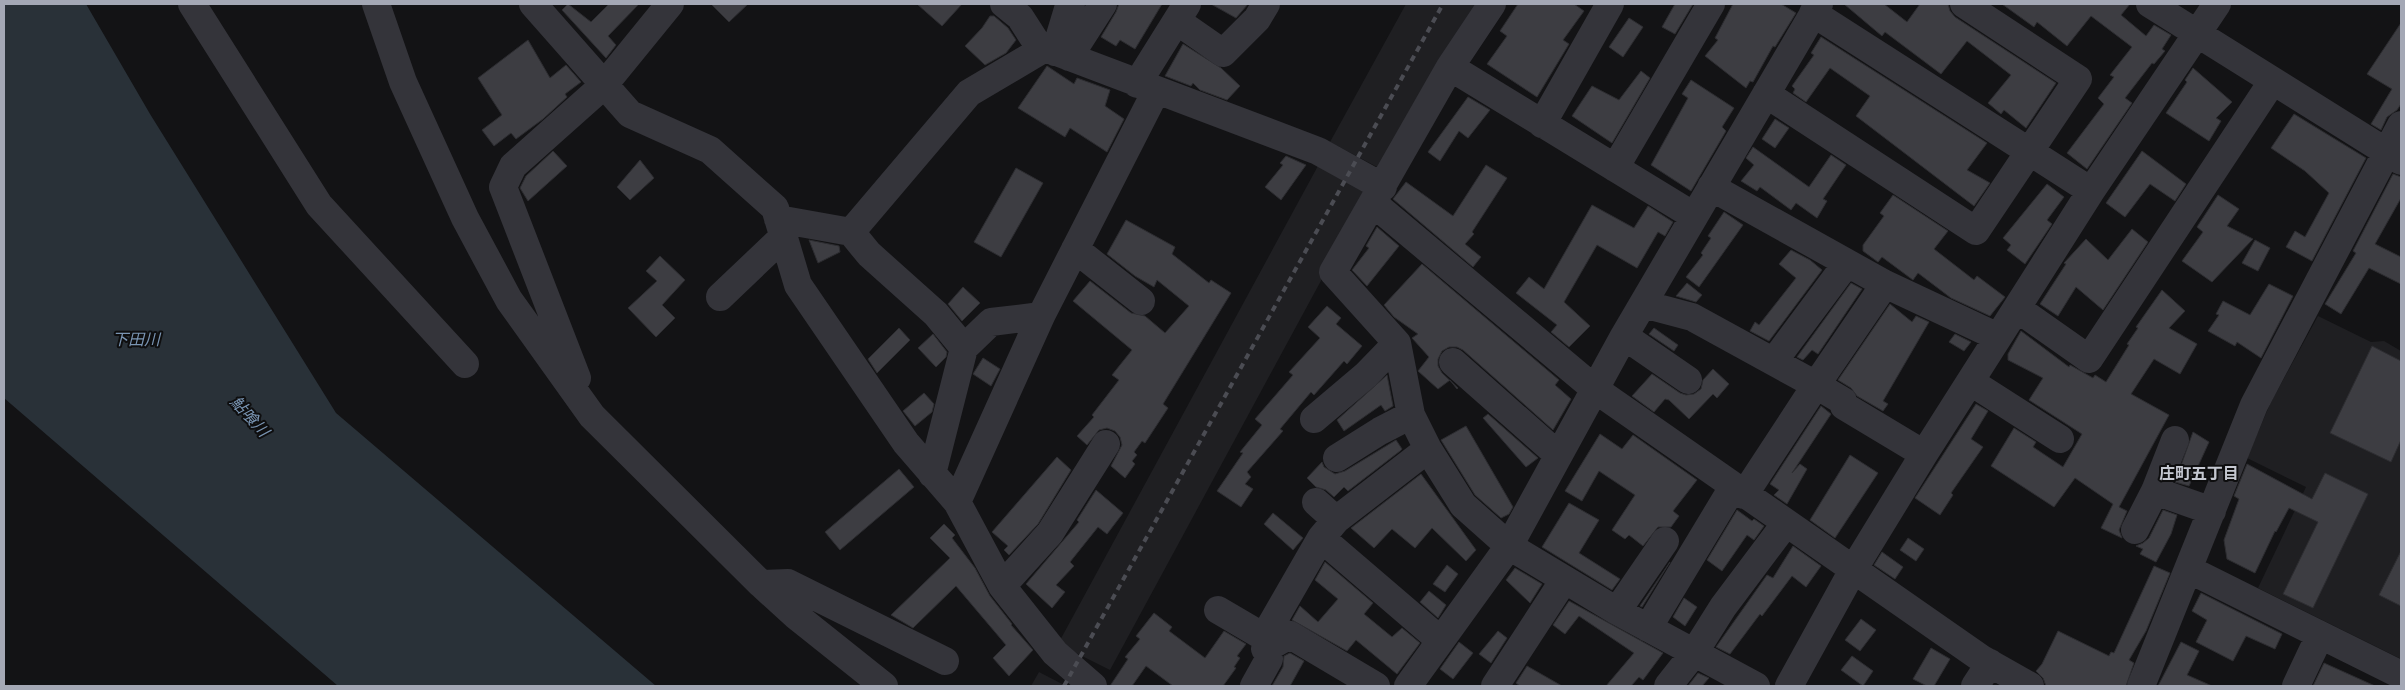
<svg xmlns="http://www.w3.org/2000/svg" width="2405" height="690" font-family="Commissioner,'Noto Sans JP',sans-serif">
	<rect width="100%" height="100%" fill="#131315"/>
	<path fill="#1f1f22" d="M1406,4H1479L1379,168L1330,142Z
		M1319,164L1364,190L1365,193L1323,277L1110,670L1058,644Z
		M2318,316L2371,342L2384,341L2401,351V659L2258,588L2306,487L2247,458L2270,404Z
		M1039,672L1064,685L1066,686H1031Z"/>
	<path fill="#293138" d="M4,4H86L150,114L336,413L656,686H338L4,398Z"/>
	<path fill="#3d3d42" stroke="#2d2d31" d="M568,4L591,22L609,4H639L608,36L616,45L606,58L562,10Z
		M711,4H748L729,22Z
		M917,4H962L942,26Z
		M1119,4H1162L1135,49L1120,40L1116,46L1101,37L1116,12Z
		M1211,4H1248L1236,18Z
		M1518,4H1574L1584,11L1563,40L1569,44L1537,97L1487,64L1507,36L1500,31Z
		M1675,4H1693L1675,34L1662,27Z
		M1733,4H1781L1796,13L1775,47L1773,46L1753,82L1750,81L1746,88L1705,56L1718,40L1715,38Z
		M1844,4H1884L1907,22L1920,4H1948L1950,11L1955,17L2056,83L2026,128L2004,110L2001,114L1988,103L2011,75L1967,41L1941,74L1885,32L1882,36Z
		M2002,4H2130L2121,15L2146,36L2154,25L2171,35L2162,49L2165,51L2154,64L2152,63L2125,98L2132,103L2087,169L2067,153L2104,104L2098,98L2114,77L2110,75L2132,47L2091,16L2067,46L2037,22L2034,27Z
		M990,16H994L1008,28L1016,40L1006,53L985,65L965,46L982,28Z
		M1629,18L1643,27L1623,57L1609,47Z
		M2401,23V104L2397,110L2387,117L2381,130L2371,124L2392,89L2367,74Z
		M1821,37L1987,143L1967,170L1990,183L1974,206L1856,116L1870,96L1830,68L1806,102L1793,93L1795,89L1792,86L1814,55L1811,53Z
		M528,40L550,78L566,65L581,82L565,94L567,97L543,119L516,139L511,133L494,146L482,130L502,115L478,78Z
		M1183,44L1221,68L1240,86L1227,100L1200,90L1193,83L1191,86L1165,76Z
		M1047,66L1074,84L1077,78L1110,90L1105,106L1124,119L1107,152L1070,128L1065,137L1018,108Z
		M2193,68L2232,102L2216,118L2221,121L2209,141L2166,113L2187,82L2185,80Z
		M1641,71L1650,78L1612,143L1572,116L1592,86L1619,100Z
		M1691,80L1734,108L1722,127L1726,131L1691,191L1651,165L1688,98L1682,94Z
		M1468,97L1490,110L1468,138L1459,131L1440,161L1428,152Z
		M2294,114L2366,158L2312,261L2286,247L2295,231L2305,237L2329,193L2305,171L2271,148Z
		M1775,119L1789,128L1775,148L1762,139Z
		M1753,147L1809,187L1831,155L1846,165L1823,199L1827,201L1817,218L1796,203L1791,210L1760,187L1757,191L1741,181L1754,165L1746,158Z
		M553,151L567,166L528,201L520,188L526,176Z
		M2142,151L2186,184L2175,201L2150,184L2125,217L2106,203Z
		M1286,156L1306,165L1281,200L1265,187L1283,165L1280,163Z
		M640,160L654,178L630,200L617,187Z
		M1486,165L1507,178L1472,232L1474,234L1465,244L1481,257L1473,267L1393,199L1406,182L1453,216Z
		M1016,168L1043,183L1001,257L974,242Z
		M2393,174L2401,177V198L2375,244L2401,257V284L2369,268L2341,314L2325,304L2356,253L2353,251Z
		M2047,184L2064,197L2047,220L2052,224L2025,264L2007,250L2011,245L2003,238Z
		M1893,195L1948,231L1934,249L1974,280L1977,276L2005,297L1990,316L1951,298L1918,273L1913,280L1882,257L1878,262L1863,251V245L1884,216L1880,213Z
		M2218,195L2239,209L2227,226L2253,239L2212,282L2182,261L2203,232L2197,227Z
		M1592,205L1634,228L1648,206L1673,222L1665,236L1658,232L1637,268L1597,245L1564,302L1590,326L1569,347L1551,332L1557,325L1516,293L1529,277L1544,289Z
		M1724,212L1743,225L1699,287L1686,277L1703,255L1701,253L1711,238L1708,236Z
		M1126,220L1175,247L1172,254L1209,283L1211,280L1231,293L1163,404L1168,408L1145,443L1142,441L1134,452L1137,455L1132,461L1135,464L1125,478L1111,466L1122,445L1120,437L1115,431L1107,428L1099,430L1087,445L1077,436L1094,417L1092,415L1119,380L1112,375L1132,350L1073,301L1090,281L1131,313L1145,316L1165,333L1189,306L1157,280L1154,287L1135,276L1107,254Z
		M1377,227L1399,246L1367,286L1352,270L1369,248L1366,246Z
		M2132,229L2148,242L2103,310L2076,287L2058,316L2040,304L2066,264L2064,263L2086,239L2108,260Z
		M809,240L839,246L840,252L818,263Z
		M2255,240L2270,248L2258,271L2242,263Z
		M1791,250L1810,260L1822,270L1769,341L1750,331L1755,322L1759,325L1796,278L1779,264Z
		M660,256L685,280L662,305L675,318L656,337L628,308L657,281L646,271Z
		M1422,264L1559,380L1555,385L1571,399L1553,430L1463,350L1457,347H1449L1442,351L1438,359V366L1442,373L1458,388L1457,389L1450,380L1438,389L1418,371L1429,357L1412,338L1418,334L1394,317L1384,305Z
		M1687,283L1702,295L1696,302L1676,296Z
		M1851,283L1862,289L1818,354L1812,350L1803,360L1797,357Z
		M2269,284L2293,296L2261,358L2237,342L2235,346L2208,331L2219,315L2216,314L2223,301L2250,315Z
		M963,287L980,303L962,321L948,304Z
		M2162,290L2185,311L2169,328L2197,344L2180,374L2154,359L2131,394L2169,415L2119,507L2127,511L2119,530L2122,538L2101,528L2113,504L2075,478L2054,507L1991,466L2014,428L2036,442L2033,447L2063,467L2082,434L2029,400L2043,378L2008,360V354L2021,331L2069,367L2070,365L2093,378L2095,375L2106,382L2129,345L2127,344L2138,328L2136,327Z
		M1890,304L1912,322L1916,316L1929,322L1883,401L1888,404L1883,411L1857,396L1851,388L1838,380Z
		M1327,306L1341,318L1336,324L1362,346L1347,364L1344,361L1314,395L1311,392L1280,429L1283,431L1247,472L1251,477L1245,484L1253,489L1241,507L1217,491L1243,453L1240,452L1262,425L1255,419L1293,375L1289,372L1320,338L1308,327Z
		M899,328L910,340L877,373L868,359Z
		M1654,328L1678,345L1674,351L1649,334Z
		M933,334L947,352L946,357L936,367L918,348Z
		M1955,334L1971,342L1964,351L1949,342Z
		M2372,346L2401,361V440L2391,462L2330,433Z
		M983,358L1000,369L991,386L973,374Z
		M1713,369L1729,384L1717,398L1713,394L1689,419L1669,400L1665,399L1654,412L1632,396L1652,374L1680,393L1686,395L1694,394L1701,389L1703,380Z
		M1387,375L1393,406L1385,411L1381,405L1344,431L1337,420Z
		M924,393L934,404L932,412L915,426L903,411Z
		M1976,404L1988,411L1971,439L1983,447L1951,493L1953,495L1940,515L1915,498Z
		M1821,406L1831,414L1792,473L1800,464L1807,469L1787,504L1774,495L1779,490L1770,484Z
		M1488,414L1538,458L1526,467L1483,418Z
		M1466,426L1513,507L1509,514L1501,518L1475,495L1441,440Z
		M2193,432L2209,442L2189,486L2175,482Z
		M1600,434L1622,449L1633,435L1697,480L1673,511L1679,516L1671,527H1658L1643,546L1629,535L1625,539L1612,530L1635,495L1599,471L1582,501L1565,491Z
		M1396,440L1402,449L1400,451L1348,491L1344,487L1334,497L1326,490L1316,487L1307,478L1322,462L1324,467L1335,474L1345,471Z
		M1850,455L1878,473L1835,538L1810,520Z
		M1057,457L1071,470L1038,524L1009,555L1004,550L1008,546L992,532Z
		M2247,464L2312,499L2325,473L2368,494L2313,608L2283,594L2318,522L2289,508L2276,532L2275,531L2255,573L2227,559L2224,540L2239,499L2234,496Z
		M899,469L914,487L840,550L825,532Z
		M1421,474L1476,550L1466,561L1432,528L1415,548L1392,529L1374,548L1351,528Z
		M1096,490L1123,513L1107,534L1098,527L1070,562L1074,566L1056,585L1065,592L1052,608L1026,584L1079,522L1077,520Z
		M1569,503L1599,520L1579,553L1620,579L1612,590L1542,547Z
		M1737,510L1752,521L1754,519L1764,526L1754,540L1747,535L1722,571L1707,560Z
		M2163,510L2177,515L2171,534L2156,562L2140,554L2143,549L2136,546L2143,543L2149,538Z
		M1273,513L1303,538L1293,550L1264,524Z
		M944,524L955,535L952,538L975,568L990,596L1012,624L1011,625L1033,650L1009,676L993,658L1006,645L956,586L913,628L891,615L950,558L930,538Z
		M1908,538L1924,549L1916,561L1900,550Z
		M1793,546L1821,566L1806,587L1792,576L1762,616L1760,614L1730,654L1716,647L1767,575L1773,578Z
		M2401,551V606L2379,595Z
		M1882,552L1903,567L1895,579L1874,565Z
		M1325,562L1373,603L1364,614L1392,637L1402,628L1420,643L1397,674L1356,640L1347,651L1292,620L1300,606L1318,622L1338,599L1315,580Z
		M1670,562L1642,607L1640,606Z
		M1447,565L1458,574L1445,592L1433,584Z
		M2154,566L2170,573L2146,631L2129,660L2134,663L2126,686H2046L2043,678L2036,671L2042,664L2058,631L2109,656L2111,652L2114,653Z
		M1515,568L1542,584L1530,603L1506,580Z
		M1429,591L1446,605L1438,618L1420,602Z
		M2201,593L2282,634L2275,649L2246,636L2233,661L2196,642L2207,620L2192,611Z
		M1684,598L1697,607L1685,626L1673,617Z
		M1569,601L1663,653L1643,680L1639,677L1631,686H1606L1634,653L1579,616L1565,634L1553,625Z
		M1154,613L1172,627L1169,631L1205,658L1224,631L1246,644L1237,656L1240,658L1234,667L1236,668L1223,686H1173L1146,666L1132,686H1110L1128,659L1125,657L1140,639L1136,636Z
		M1861,619L1876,630L1860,651L1845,640Z
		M1498,631L1507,638L1491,663L1479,654Z
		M1459,642L1473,653L1453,679L1440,669Z
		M2181,642L2199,651L2187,675L2212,686H2158Z
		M1931,648L1950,659L1934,686H1927L1913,679Z
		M1290,653L1304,661L1290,686H1272L1283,667L1284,656Z
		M1852,656L1873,671L1863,686L1841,670Z
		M2324,663L2375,686H2313Z
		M1527,666L1562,686H1520L1516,683Z
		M1698,673L1709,678L1702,686H1688Z"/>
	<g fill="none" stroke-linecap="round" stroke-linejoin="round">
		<path stroke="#34343a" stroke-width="28" d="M192,4L319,205L465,364
			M376,4L403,82L465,218L509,300L592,416L761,584L795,615L884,686
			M533,4L630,114L710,150L775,208L798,285L906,443L957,502L1002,586L1055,653L1093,686
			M1004,4L1020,17L1038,45L1318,151L1383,187
			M1492,4L1450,67L1333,272L1397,343L1411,415L1428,449L1463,505L1509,546L1617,611L1756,686
			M2150,4L2401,161
			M1813,13L2091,191
			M1177,21L1223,53L1257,19L1266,4
			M1055,52L1068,9L1071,4
			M1069,57L1103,4
			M1450,67L1694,216
			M1137,84L1187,4
			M1766,94L1976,231L2078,79L1964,4
			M1542,124L1610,4
			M1615,168L1711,4
			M1711,187L1885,284L1998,337
			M1373,203L1596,390L1982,659L2030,686
			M778,219L851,232L969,93L1045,48
			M851,232L869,254L936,314L964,348L932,474
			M1075,249L1141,301
			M1885,284L1816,385L1843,401L1844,406L1924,454
			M720,297L783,237
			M1643,304L1692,317L1816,385L1744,495
			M2018,309L2089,359L2272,82
			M1624,336L1688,380
			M964,348L991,322L1041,316
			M1774,361L1847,263
			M1453,362L1557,454
			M577,378L503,187L513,166L604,85L670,4
			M1971,382L2060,439
			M1314,419L1366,375L1397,343
			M1337,458L1380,431L1411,415
			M2155,491L2212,511
			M957,502L1041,316L1156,91
			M1316,502L1336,520
			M2135,530L2155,491L2175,440
			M1321,538L1440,640
			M2188,569L2401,675
			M761,584L788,583L945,661
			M1002,586L1050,533L1106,444
			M1218,610L1264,637
			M1617,611L1665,541
			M1648,628L1733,487
			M1265,649L1290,635L1376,686
			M1254,686L1269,659L1264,637L1321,538L1336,520L1428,449
			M1408,686L1509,546L1624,336L1819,4
			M1495,686L1564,580
			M1668,686L1694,653L1723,607L1786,523
			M1789,686L1853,570L1924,454L2091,191L2217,4
			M1975,686L1990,663
			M2141,686L2254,405L2401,125
			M2296,686L2320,635"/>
		<path stroke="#4b4c53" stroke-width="4" stroke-dasharray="6 5" stroke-linecap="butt" d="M1064,686L1443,4"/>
	</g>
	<g text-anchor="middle" stroke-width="4" stroke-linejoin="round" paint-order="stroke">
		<g font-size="16" font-style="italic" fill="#7994b2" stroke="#0e0e0f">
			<text x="136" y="345">下田川</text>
			<text transform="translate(250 416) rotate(48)" y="6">鮎喰川</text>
		</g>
		<g font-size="16" font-weight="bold" fill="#c5c8d1" stroke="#0e0e0f">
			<text x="2199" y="479">庄町五丁目</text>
		</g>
	</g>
	<rect width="2405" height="690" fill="none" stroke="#a4a8b5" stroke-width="10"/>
</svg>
